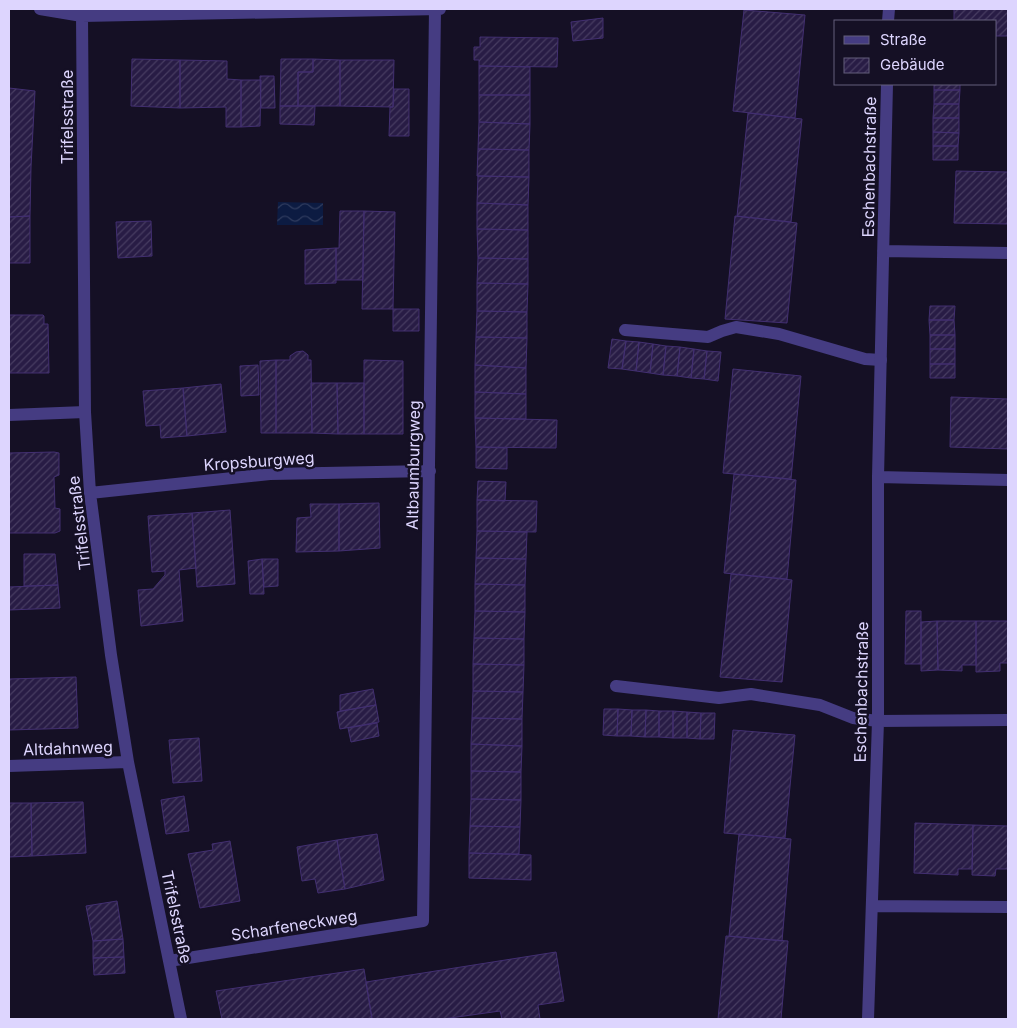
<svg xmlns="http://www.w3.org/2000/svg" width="1017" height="1028" font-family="Inter,sans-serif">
	<defs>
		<pattern id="water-waves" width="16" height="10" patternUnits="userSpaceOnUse" patternTransform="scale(1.25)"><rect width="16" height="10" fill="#0c1b42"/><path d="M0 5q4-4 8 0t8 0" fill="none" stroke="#2f3b5e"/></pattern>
		<pattern id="building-hatch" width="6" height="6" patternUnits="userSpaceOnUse" patternTransform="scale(1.25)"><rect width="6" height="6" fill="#281c45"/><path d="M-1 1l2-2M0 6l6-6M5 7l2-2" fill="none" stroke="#473c61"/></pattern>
	</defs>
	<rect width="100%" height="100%" fill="#151025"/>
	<path fill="url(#water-waves)" d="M278,202L323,203V225H277Z"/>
	<path fill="url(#building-hatch)" stroke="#422f71" d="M954,9H1008V36H996V21H954Z
		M744,10L805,15L795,118L733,111Z
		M603,18V38L573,41L571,22Z
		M480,37L558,38L557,67L479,66V60H474V47H480Z
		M132,59L180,60V108L131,106Z
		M281,59H313V72H298V106H280Z
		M313,59L340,60V106H298V72H313Z
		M180,60L227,61V79L241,80V127H226V107L180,108Z
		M340,60H394L393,107L340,106Z
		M479,66L530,67V95H479Z
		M260,76H274L275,108H261Z
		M241,80H261L260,126L241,127Z
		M934,84H960V90H934Z
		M9,88L35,91L31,167L30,216L9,217Z
		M394,89H409V136H389L390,107H393Z
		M934,90H960L959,104H934Z
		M479,95H530V124L479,122Z
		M934,104H959V118H933Z
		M280,106H315L314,125L280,124Z
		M748,113L802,119L791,222L737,216Z
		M933,118H959V133L933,132Z
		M479,122L530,124L529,150L478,149Z
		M933,132L959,133L958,146H933Z
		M933,146H958V160H933Z
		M478,149L529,150V177L477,176Z
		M956,171L1008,172V224L954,223Z
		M478,176L529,177L528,205L477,203Z
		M477,203L528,205V230L477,229Z
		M340,211H364L363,280H336V248H339Z
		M364,211L395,212L393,309H362Z
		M30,216V263H9V217Z
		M735,216L797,223L787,323L725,319Z
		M151,221L152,256L118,258L116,222Z
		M477,229L528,230V259L478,258Z
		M336,248V283L305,284V250Z
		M478,258L528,259V284L477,283Z
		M477,283L528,284L527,312L477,311Z
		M930,306H955L954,320H929Z
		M393,309H419V331H393Z
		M477,311L527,312V338L476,337Z
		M9,315H43L44,316V324H48L49,373H9Z
		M929,320H954L955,335H930Z
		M930,335H955V349H930Z
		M476,337L527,338L526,368L475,365Z
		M612,339L626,341L622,369L608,368Z
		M626,341L639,342L636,371L622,369Z
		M639,342L653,344L650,373L636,371Z
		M653,344L666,346L663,375L650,373Z
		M666,346L680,347L677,376L663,375Z
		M680,347L694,349L691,378L677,376Z
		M694,349L707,351L704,379L691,378Z
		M930,349H955V364H930Z
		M303,351L308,355V360H311L312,433H276V360H290V356L296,352Z
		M707,351L721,352L718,381L704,379Z
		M276,360V433H261L260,361Z
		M364,360L403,361V434H364Z
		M930,364H955V378H930Z
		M258,365L259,395L241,396L240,366Z
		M475,365L526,368V394L475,392Z
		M733,369L801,376L791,479L723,473Z
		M311,383H337L338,434L312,433Z
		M337,383H364V434H338Z
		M221,384L226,432L187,436L183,388Z
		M183,388L187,436L161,438L160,425L146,426L143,391Z
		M475,392L526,394V419L475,418Z
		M951,397L1008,399V449L950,447Z
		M475,418L557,420L556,448L476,447Z
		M476,447L507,448V469L476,468Z
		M54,452L59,453V475L54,477L55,508L60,509V531L55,533H9V453Z
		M734,474L796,480L787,579L724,573Z
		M478,481L506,482L505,501L477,500Z
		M477,500L537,501L536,532L477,531Z
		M379,503L380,548L339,551V504Z
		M310,504H339V551L296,552L297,518L311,517Z
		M230,510L235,584L197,587L192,513Z
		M192,513L196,568L179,570L183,621L141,626L138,590L153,589L165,575V571L152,572L148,516Z
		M477,531L527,532L526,559L476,558Z
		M24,554H55L58,585L24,586Z
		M476,558L526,559L525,585L475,584Z
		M262,559H278V586L264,587Z
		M262,559L264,594H250L248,561Z
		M731,574L792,580L782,682L720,677Z
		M475,584L525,585V612L475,611Z
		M58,585L60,608L9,610V587Z
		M475,611L525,612L524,639L474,638Z
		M906,611H921V664H905Z
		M937,621H976V665H962V671L938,670Z
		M937,621L938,670L921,671V622Z
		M976,621H1008V663H1000V671L976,672Z
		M474,638L524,639V665L473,664Z
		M473,664L524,665L523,692L473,691Z
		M76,677L78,728L9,730V679Z
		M373,689L376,705L340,711V695Z
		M473,691L523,692L522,719L472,718Z
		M376,705L379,722L340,729L337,712Z
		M604,709H618L617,736L603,735Z
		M618,709L632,710L631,736H617Z
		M632,710H646L645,737L631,736Z
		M646,710L659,711V737H645Z
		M659,711H673V738L659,737Z
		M673,711L687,712V738H673Z
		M687,712L701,713L700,739L687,738Z
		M701,713H715L714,739H700Z
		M472,718L522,719V746L471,744Z
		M377,723L379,736L351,742L348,728Z
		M733,730L795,735L785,838L724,833Z
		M199,738L202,781L173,783L169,740Z
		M471,744L522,746L521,772L471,771Z
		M471,771L521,772V800L471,799Z
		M184,796L189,831L166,834L161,800Z
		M471,799L521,800L520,827L470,826Z
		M83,802L86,853L32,856L31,803Z
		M9,803H31L32,856L9,857Z
		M915,823L973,825L972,869H958V875L914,873Z
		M973,825L1008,826V869H996L995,876L972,875Z
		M470,826L520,827L519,854L469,853Z
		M377,834L384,880L345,889L337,840Z
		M739,834L791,839L782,941L729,936Z
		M337,840L345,889L318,893L315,879L302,881L297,847Z
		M230,841L240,901L200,908L188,854L213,850L212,844Z
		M469,853L531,855V880L469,878Z
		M117,901L123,939L93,941L86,906Z
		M726,936L788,941L781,1019H718Z
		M123,939L124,957L93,958V941Z
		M556,952L564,1001L538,1005L540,1019H502L500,1011L443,1019H372L366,982Z
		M124,957L125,973L94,975L93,958Z
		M364,969L372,1019H222L216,991Z"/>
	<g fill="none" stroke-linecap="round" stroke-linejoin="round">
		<path stroke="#453c82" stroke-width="12" d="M625,330L708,337L722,331L736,327L779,334L865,359L881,360
			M616,686L719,698L751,694L820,705L853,718L878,721"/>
		<path stroke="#453c82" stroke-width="12" d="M40,9L82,16L440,9
			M82,16L85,412L90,493L111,655L128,762L181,1019
			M888,21L889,9
			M883,251L1008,253
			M9,415L85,412
			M878,477L1008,480
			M90,493L270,474L430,471
			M878,721L1008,720
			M9,766L128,762
			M873,906L1008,907
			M169,961L423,921L435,9
			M868,1019L878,721V477L887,84"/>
	</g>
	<g text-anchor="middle" stroke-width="5" stroke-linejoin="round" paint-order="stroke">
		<g font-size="16" fill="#ddd5fe" stroke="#151025">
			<text transform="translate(67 117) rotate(-90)" y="6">Trifelsstraße</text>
			<text transform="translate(869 167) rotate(-89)" y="6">Eschenbachstraße</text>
			<text transform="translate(259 461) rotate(-4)" y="6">Kropsburgweg</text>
			<text transform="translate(413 465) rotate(-89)" y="6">Altbaumburgweg</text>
			<text transform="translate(79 523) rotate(-97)" y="6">Trifelsstraße</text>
			<text transform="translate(861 692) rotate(-89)" y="6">Eschenbachstraße</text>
			<text transform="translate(68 748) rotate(-2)" y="6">Altdahnweg</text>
			<text transform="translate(177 917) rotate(78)" y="6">Trifelsstraße</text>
			<text transform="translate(294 925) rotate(-9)" y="6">Scharfeneckweg</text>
		</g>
	</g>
	<rect width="1017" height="1028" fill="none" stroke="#ddd5fe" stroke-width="20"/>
	<rect x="834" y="20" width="162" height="65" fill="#151025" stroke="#655f7c"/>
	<rect x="844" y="36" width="25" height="8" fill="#453c82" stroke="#655f7c"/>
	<text x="880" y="45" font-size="15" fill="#ddd5fe">Straße</text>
	<rect x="844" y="58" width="25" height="15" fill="url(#building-hatch)" stroke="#655f7c"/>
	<text x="880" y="70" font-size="15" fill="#ddd5fe">Gebäude</text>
</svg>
